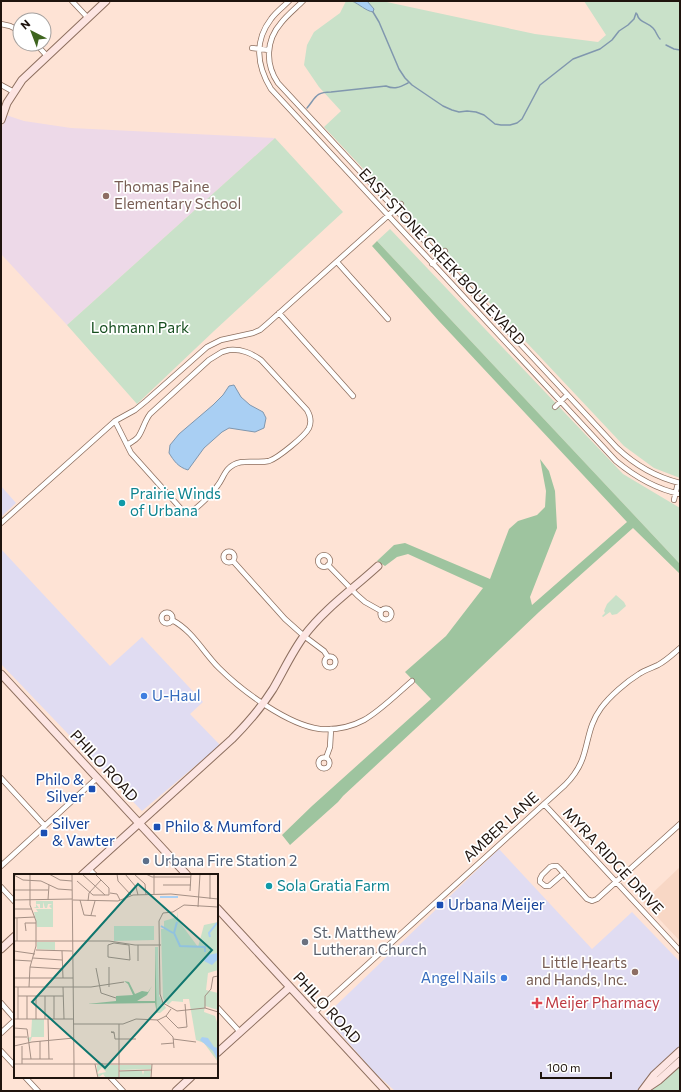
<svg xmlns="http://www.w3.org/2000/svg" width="681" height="1092" font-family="Commissioner,sans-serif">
	<rect width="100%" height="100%" fill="#fee3d5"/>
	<path fill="#e0dcf2" d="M1,486L16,503L1,517Z
		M1,549L110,666L142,637L203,702L190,714L220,745L142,811L1,664Z
		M499,849L592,949L632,912L680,962V1091H395L374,1072L325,1016Z"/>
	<path fill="#f8d7c5" d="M680,867V941L643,902Z"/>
	<path fill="#edd9e8" d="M6,115L24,121L71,128L275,138L67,325L1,254V130Z"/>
	<path fill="#c9e1c9" d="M346,1H382L535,34L598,42L606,35L584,1H680V478L654,468L624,446L324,127L341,111L319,87L304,65L307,45L314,32L340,13Z
		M275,138L343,212L214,331L137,404L67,325Z
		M390,229L623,474L680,508V564L377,241Z
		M616,595L624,602L626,606L617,614L612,615L610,612L603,617L602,616L605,613L604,611L607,604Z
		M680,1064V1091H651Z"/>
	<path fill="#9ec49f" d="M377,241L680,564V574L633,528L539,612L441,705L343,796L338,802L290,845L282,835L312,806L431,699L405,672L446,636L483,588L408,554L397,557L385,566L377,561L394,545L405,543L490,579L509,529L518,521L537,515L545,507L546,491L540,459L549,471L555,491L557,528L530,597L532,605L627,522L439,321L372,246Z"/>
	<path fill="#a9cff3" stroke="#8097ae" d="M352,1H367L374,9L373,12C366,11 359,4 352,1Z
		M234,385L241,397L250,405L263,412L266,418L264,428L255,432L229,428L222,432L204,448L188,470C178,467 174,461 169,453L170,445L179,434L213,405L223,395L229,386Z"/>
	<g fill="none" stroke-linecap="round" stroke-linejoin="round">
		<path stroke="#8097ae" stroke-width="1.5" d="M373,12L379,22L399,69L405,78L412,85L443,106L452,110L459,112L467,111L476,112L484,115L495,124L501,125H510L517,123L522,119L540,85L573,59L600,49L612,40L619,31L628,25L634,19L636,13
			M637,14C639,23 648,22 653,28C656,31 657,36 660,39
			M666,45L674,49L680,50
			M307,108C316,97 316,92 331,92L386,86C395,90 400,87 408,83"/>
		<g stroke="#8d6f5f" stroke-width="6">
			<path id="street" d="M72,1L88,18
				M289,1C283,7 276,12 271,19C254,41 257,66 271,89L616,461C634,476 656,489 680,494
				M303,1C296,8 287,15 281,23C266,40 265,64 278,83L617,448C635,465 655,477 680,483
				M1,24L10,26L20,31
				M36,44L47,56
				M252,48L269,50
				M1,85L14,92
				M337,262L388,319
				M432,264L445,251
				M279,313L353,396
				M229,350C242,349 251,353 261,360L307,410C310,415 312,421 309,428C305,436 278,458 269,461C255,464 240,457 228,469C224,473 222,480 218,485C214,491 197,510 189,512C186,513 186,512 183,511L131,453L127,445C131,442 135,441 138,437C143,430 144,422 150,414L209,360L222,352Z
				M555,407L567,395
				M115,421L127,445
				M674,500L678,483
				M1,523L115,421L135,410L146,401L207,347L221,340L253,333L260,330L267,324L401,204
				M223.5 557a5.5 5.5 0 1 1 11 0a5.5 5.5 0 1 1-11 0Z
				M318 561a6 6 0 1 1 12 0a6 6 0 1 1-12 0Z
				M233,561L285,619L304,636L324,651L328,657
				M328,565L357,595L365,602L381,611
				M380.5 614a5.5 5.5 0 1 1 11 0a5.5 5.5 0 1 1-11 0Z
				M161.5 618a5.5 5.5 0 1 1 11 0a5.5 5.5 0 1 1-11 0Z
				M172,620C193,631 203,652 219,668C242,691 288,725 320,729C335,730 351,727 364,720C380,711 398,693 412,681
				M324.5 662a5.5 5.5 0 1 1 11 0a5.5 5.5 0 1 1-11 0Z
				M318.5 763a5.5 5.5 0 1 1 11 0a5.5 5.5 0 1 1-11 0Z
				M326,758L330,747L331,729
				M1,778L45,826
				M544,804L680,951
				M1,866L97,778
				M89,869L95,875
				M564,873L549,886H545L540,882V879L542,875L550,867L553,866H557L559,868L587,899L592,901L597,899L680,824
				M1,887L15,902
				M1,1003L15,1019
				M217,1007L240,1032
				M314,1013L565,785C574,776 581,765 584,754C589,737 590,723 601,708C610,696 626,682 639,674C645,670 652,668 658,665C667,660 673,654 680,648
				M1,1033L15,1020
				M1,1051L15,1066
				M25,1077L38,1091
				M110,1077L123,1091"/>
		</g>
		<g stroke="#8d6f5f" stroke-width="9">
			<path id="secondary" d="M1,120L7,103L22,80L106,1
				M1,674L187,875
				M82,875L232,739C247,724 261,708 273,689C283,672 292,652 304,636C324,609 353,589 378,566
				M217,908L386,1091
				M1,949L15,936
				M217,1053L290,987
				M647,1088L659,1080L680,1061
				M176,1091L191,1077
				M642,1091L654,1075L680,1051"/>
		</g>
		<use href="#street" stroke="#fff" stroke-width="4.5"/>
		<use href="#secondary" stroke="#fde5e2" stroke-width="7"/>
	</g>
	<g fill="#8d6e63" stroke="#fff" stroke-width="1.5">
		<circle cx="106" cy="196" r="4"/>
		<circle cx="635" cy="972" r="4"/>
	</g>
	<g fill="#0f9aa8" stroke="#fff" stroke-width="1.5">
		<circle cx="122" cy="503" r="4"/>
		<circle cx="269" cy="886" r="4"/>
	</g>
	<g fill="#3f7fe0" stroke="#fff" stroke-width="1.5">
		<circle cx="144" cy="696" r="4"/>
		<circle cx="504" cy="978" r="4"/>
	</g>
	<g fill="#1a4fb4" stroke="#fff" stroke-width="1.5">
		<rect x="88" y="785" width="8" height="8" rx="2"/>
		<rect x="153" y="823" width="8" height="8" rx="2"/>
		<rect x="40" y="829" width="8" height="8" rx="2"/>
		<rect x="436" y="901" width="8" height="8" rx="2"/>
	</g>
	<circle fill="#5c6f8a" stroke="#fff" stroke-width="1.5" cx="146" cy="861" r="4"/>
	<circle fill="#6b7280" stroke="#fff" stroke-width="1.5" cx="305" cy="942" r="4"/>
	<path fill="#e0444e" stroke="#fff" stroke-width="1.5" d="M535 997h4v4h4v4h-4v4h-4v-4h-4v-4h4z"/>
	<g text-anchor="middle" stroke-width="3.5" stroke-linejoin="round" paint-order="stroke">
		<g font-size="15" fill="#785e54" stroke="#fff" text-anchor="start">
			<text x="114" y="192">Thomas Paine<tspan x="114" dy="17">Elementary School</tspan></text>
			<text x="627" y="968" text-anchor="end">Little Hearts<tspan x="627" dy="17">and Hands, Inc.</tspan></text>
		</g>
		<g font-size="15" fill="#1f140e" stroke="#fff">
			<text transform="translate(442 257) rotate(47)" y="5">EAST STONE CREEK BOULEVARD</text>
			<text transform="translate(104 766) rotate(47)" y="5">PHILO ROAD</text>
			<text transform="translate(501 827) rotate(-42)" y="5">AMBER LANE</text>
			<text transform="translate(613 861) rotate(47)" y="5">MYRA RIDGE DRIVE</text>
			<text transform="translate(327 1008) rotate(47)" y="5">PHILO ROAD</text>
		</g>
		<g font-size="15" fill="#164e1f" stroke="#fff">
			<text x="140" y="333">Lohmann Park</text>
		</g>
		<g font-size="15" fill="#0d838f" stroke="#fff" text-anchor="start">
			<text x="130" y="499">Prairie Winds<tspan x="130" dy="17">of Urbana</tspan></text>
			<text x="277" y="891">Sola Gratia Farm</text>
		</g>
		<g font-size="15" fill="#366cbe" stroke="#fff" text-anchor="start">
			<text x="152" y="701">U-Haul</text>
			<text x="496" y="983" text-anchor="end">Angel Nails</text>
		</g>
		<g font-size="15" fill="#164399" stroke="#fff" text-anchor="start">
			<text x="84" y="785" text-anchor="end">Philo &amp;<tspan x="84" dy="17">Silver</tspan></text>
			<text x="52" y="829">Silver<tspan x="52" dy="17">&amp; Vawter</tspan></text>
			<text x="165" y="832">Philo &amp; Mumford</text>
			<text x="448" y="910">Urbana Meijer</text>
		</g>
		<g font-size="15" fill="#4e5e75" stroke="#fff" text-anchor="start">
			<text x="154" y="866">Urbana Fire Station 2</text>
		</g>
		<g font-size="15" fill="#5b616d" stroke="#fff" text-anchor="start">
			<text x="313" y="938">St. Matthew<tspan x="313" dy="17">Lutheran Church</tspan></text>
		</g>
		<g font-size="15" fill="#be3a42" stroke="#fff" text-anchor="start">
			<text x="545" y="1008">Meijer Pharmacy</text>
		</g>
	</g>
	<g transform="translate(14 874)">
		<rect width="204" height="204" fill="#fee3d5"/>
		<path d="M22,27H39V53H23L20,38H24L22,35H38L35,32L38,30H34L33,34H31L29,28V34H26V30H22L25,34H19L22,33ZM164,37V46L184,73L190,51L204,48V96L194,99L192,116L204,119V136L191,132L190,138L201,142L204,151V188L190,169L182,166L175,125H169V128L158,127L154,131L149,124L147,55H150V47L163,43ZM100,52H140V66L100,67ZM23,68H41V76L23,75ZM141,73H144L145,122L152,134L146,139H143ZM18,145H30V163H18L16,168L13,164L17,163ZM83,191H104L105,204H92L89,200L85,203L83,200L92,198L88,193L83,199ZM106,191H137L138,195L106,196ZM106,197H128L129,201L130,197H137L136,204H106Z" fill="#c9e1c9"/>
		<path d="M141,73L143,140L141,129L73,130L102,127V122L119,121L114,110L110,107L115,108L121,120L128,117L134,118L138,112L133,121L123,127H141Z" fill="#9ec49f"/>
		<path d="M204,79V85L198,91L190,87L194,81ZM188,163L194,164L200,173L204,174V186L199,177L186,166Z" fill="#a9cff3"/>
		<path fill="none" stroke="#a9cff3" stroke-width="2" d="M146,23H164M163,48L160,59L166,72L191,73V78M147,52L159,59M196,63L195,59L203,49"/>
		<path fill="none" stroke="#a59085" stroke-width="1" d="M35,0L46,6L58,7M58,0L60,191M68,0L91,21M103,0L104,7L117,21M111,0L122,13L124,21M120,0L131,10L132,21M132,0L138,3H177M140,0V20M196,0V25M0,1L9,6L27,7L44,15L58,16M63,7L79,21H95V14L81,0M149,11H177M0,16H34M176,17L177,0M96,19L103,20L106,26M0,26L58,25M34,26L35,11M59,26L104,27L119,21L157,20L204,25M66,26L70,41L82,42M74,27L75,19L87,6M184,33L186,0M204,33L170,31L159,38L149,39L145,47L146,120L149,129L163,137L191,134L204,138M0,35H17M77,41L81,27M0,44L21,43M3,44V67M12,57L11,49H22M0,67H95L121,71H147M100,69L115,71L116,86L94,83V71ZM22,76L58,77M0,77L21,80M48,77L49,104M19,84L48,86M0,86L17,87M124,87V71M16,93L48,95M95,93V113M82,94L87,119L102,124M0,104H59M0,113H77L110,108M4,113V145M15,113L16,93L22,72V47L16,31V0M49,113L50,145M4,122H49M13,122V145M22,122V145M31,122V145M40,122V145M191,134V122L197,115L199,103L204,102M152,142L164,154L173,153L171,130M0,145H59M34,145L35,185M143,146L159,163L160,174M59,150H109L122,145L144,146L152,142L157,135M105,150V204M0,154L13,155L17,185M100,159L97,158H100L101,165H122M0,163H13M159,165L182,168M26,167V185M147,170L160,169M0,172L18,168L60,164M8,172V190M8,185H39M0,190H89M81,190L84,204M87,190H204M60,191V204M105,197L138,196M137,204L138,190"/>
		<path fill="#0f766e" fill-opacity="0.15" stroke="#0f766e" stroke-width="2" d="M124,10L198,76L91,194L18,128Z"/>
		<rect width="204" height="204" fill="none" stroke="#1f140e" stroke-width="2"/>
	</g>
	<rect width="681" height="1092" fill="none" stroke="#1f140e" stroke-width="4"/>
	<g transform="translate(32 32) rotate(318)"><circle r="19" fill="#ffffff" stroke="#a5a19f"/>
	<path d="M0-3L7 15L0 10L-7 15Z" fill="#3e651f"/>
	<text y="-6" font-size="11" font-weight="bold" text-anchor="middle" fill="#1f140e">N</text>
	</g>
	<path d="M541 1072v6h70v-6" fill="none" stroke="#1f140e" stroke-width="2"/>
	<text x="547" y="1072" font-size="12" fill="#1f140e" stroke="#ffffff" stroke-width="3" paint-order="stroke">100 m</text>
</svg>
